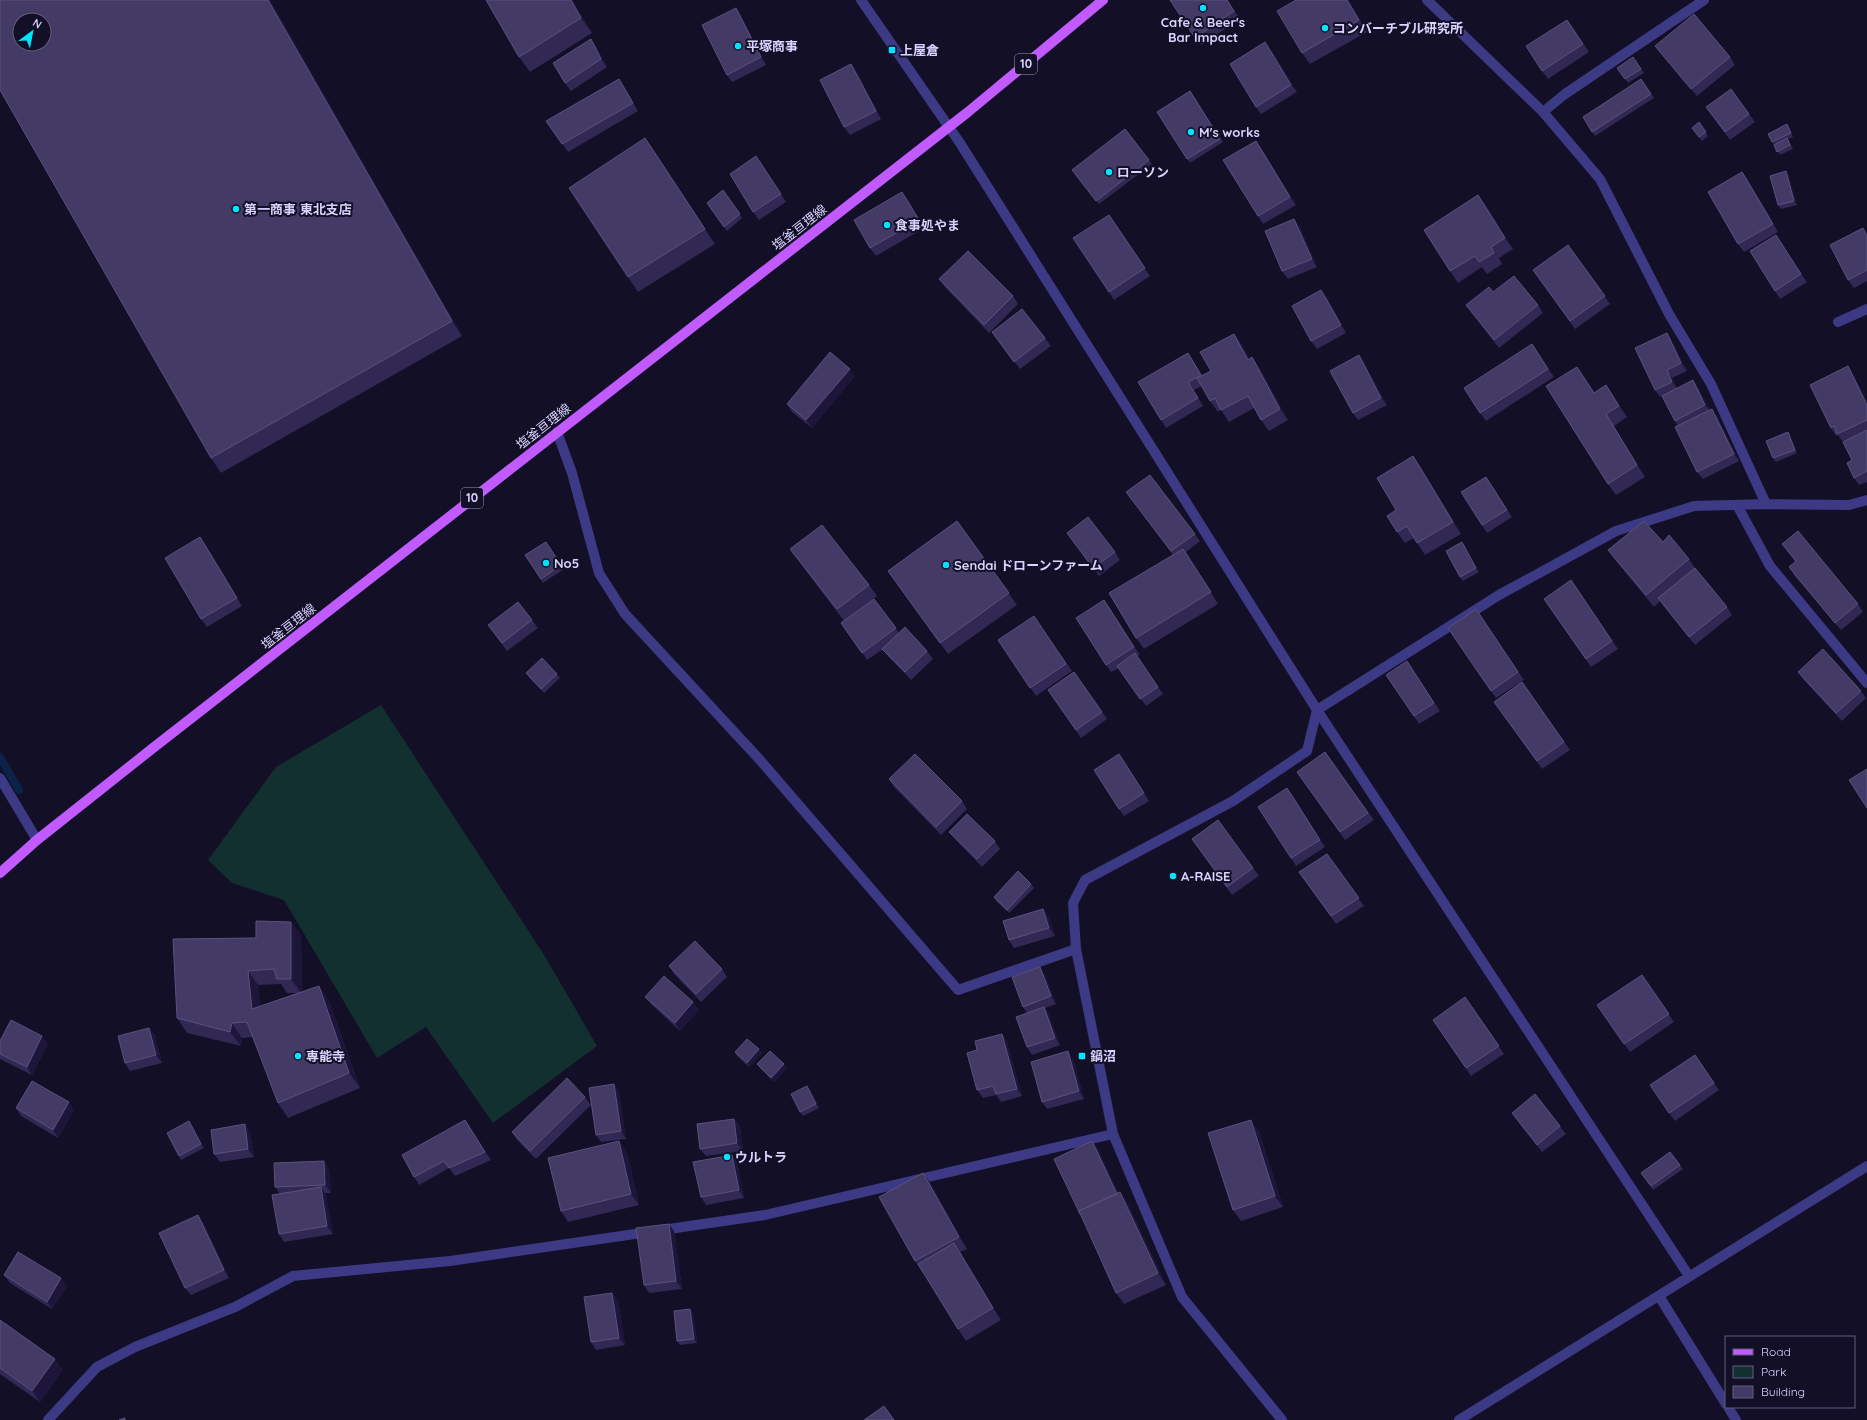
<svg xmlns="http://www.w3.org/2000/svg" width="1867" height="1420" font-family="Quicksand,'Noto Sans JP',sans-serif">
	<rect width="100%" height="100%" fill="#130f26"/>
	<path fill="#12302f" d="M381,705L543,953L597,1046L493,1123L426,1027L377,1058L284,900L232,883L208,860L276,767Z"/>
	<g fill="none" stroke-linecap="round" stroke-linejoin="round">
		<path stroke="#0c2248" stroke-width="8" d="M0,757L19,790"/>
		<path stroke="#3d3a85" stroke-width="10" d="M861,0L960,143L1317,710L1307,751L1233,801L1085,880L1073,903L1076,949L1113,1134L1182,1297L1282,1420
			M1427,0L1543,112L1600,179L1669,314L1711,384L1766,504
			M1543,112L1565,94L1704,0
			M1838,322L1867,309
			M557,432L572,473L599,573L625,614L760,760L958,990L1076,949
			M1737,505L1770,566L1867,683
			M0,778L37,840
			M1689,1276L1317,710L1499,595L1616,531L1694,506L1766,504L1849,505L1867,500
			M1659,1296L1726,1404
			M1728,1407L1736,1420
			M48,1420L97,1367L135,1347L235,1307L293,1276L450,1261L765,1215L1113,1134
			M1459,1420L1867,1166"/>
		<path stroke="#c25bff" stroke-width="10" d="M0,873L37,840L153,748L968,112L1103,0"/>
	</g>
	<path fill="#312854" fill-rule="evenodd" d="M270,0L462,336L221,473L211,458Z
		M486,0H572L592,33L530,72L519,57Z
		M1170,0H1227L1240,19L1201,45Z
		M1348,0L1367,32L1310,64L1302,53Z
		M736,8L741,16L766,65L732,82L727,75Z
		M1567,20L1589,52L1548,79L1542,71Z
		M591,39L596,46L607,67L571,91L565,83Z
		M1655,46L1730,57L1735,65L1697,96L1661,53Z
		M1271,50L1297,92L1261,114L1256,107Z
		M1633,57L1644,73L1628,83L1617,68Z
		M851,64L857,72L881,119L850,135L844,127Z
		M619,79L624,87L638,111L568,152L546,121Z
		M1641,79L1654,98L1595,136L1583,117Z
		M1190,91L1223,142L1190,163L1157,112Z
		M1749,114L1755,122L1730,140L1712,115Z
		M1699,122L1708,136L1702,141L1692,128Z
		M1789,128L1793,137L1788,139L1793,149L1780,155L1772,142Z
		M645,138L715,244L638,292L628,277Z
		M1261,148L1296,205L1263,224L1258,216Z
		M756,156L786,202L759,220L753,212Z
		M1149,160L1152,164L1099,204L1075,174Z
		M1786,171L1788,175L1797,205L1781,209L1778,205Z
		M1742,172L1748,180L1778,232L1744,252L1738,244Z
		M723,190L742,218L727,231L707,203Z
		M908,200L924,228L876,256L870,248Z
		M1486,206L1513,249L1499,258L1502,264L1487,274L1482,267L1458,283L1450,271Z
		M1109,215L1150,276L1114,300L1109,292Z
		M1300,227L1317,267L1288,279L1282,271Z
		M1863,228L1867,234V281L1854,288L1848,280Z
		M1781,243L1807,282L1780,299L1775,291Z
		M1568,245L1610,304L1575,329L1533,270Z
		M939,279L1013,296L1018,304L989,333L945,287Z
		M1493,292L1538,305L1543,313L1499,348L1466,305Z
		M1327,297L1346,333L1317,349L1311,341Z
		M992,332L1045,338L1051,346L1020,369Z
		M1667,333L1672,341L1687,371L1672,378L1677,388H1698L1710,410L1717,417L1739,461L1703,479L1697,472L1678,426L1675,421L1662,396L1660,397L1655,390Z
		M1234,334L1242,345L1250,359L1252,357L1260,369L1288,420L1269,431L1261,420L1254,408L1229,422L1221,410L1218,412L1210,401L1202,386L1194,390L1203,406L1166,428L1161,420L1188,353L1202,376L1211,371Z
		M1532,344L1554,377L1486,421L1480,413Z
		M1364,363L1387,405L1358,420L1353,413Z
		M1577,367L1594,393L1606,385L1627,417L1614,426L1645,477L1616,495L1608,484Z
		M1853,374L1867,402V482L1859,485L1854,478L1852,460L1843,442L1838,435L1836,436L1831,428Z
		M855,376L812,428L792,412L787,404Z
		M1788,432L1790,436L1797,453L1776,462L1773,458Z
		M1413,456L1421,467L1461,534L1425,555L1414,538L1405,543L1397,532L1396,510Z
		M1491,485L1512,517L1487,533L1482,525Z
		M1126,492L1195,534L1200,541L1186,552L1218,604L1144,649L1136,638L1173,555Z
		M957,521L1017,605L948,654L888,571Z
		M1067,533L1115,552L1120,560L1099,576Z
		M200,537L206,545L242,606L207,627L201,619Z
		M546,542L564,569L543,583L525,555Z
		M1462,542L1479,572L1463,581L1460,577Z
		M1782,544L1858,604L1863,612L1841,630L1794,575L1789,567L1796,562Z
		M790,549L869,585L877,596L845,620L874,599L899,633L927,651L933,659L911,680L888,656L883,649L867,660L841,623L844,621L798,560Z
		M1608,550L1689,559L1695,568L1727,607L1732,615L1695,645L1660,601L1654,607L1616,561Z
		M1571,580L1618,649L1591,667L1544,599Z
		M1104,600L1140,655L1137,656L1163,694L1146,706L1119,668L1111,672L1106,665Z
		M1476,609L1524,680L1496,698L1448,628Z
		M1034,616L1072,671L1036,696L998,640Z
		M532,620L538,628L507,651L488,625Z
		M1412,669L1440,711L1419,724L1386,675Z
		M1074,672L1107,719L1081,738L1048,690Z
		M1798,672L1861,691L1866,698L1842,721L1804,680Z
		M526,673L557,674L560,678L544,693L529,677Z
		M1522,682L1570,750L1542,769L1494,702Z
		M1325,752L1374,820L1345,840L1297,772Z
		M1119,754L1149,801L1124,816L1119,809Z
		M889,779L962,801L967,809L941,835L894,787Z
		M1293,796L1325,847L1296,866L1291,858Z
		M1218,820L1259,876L1232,895L1192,839Z
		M949,832L995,841L1000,849L982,867L955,839Z
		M1327,854L1364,906L1336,924L1299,872Z
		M1031,884L1034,888L1009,913L996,901L994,897Z
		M1043,909L1049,917L1055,936L1014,948L1009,940Z
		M291,922L301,936L302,992L319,986L329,1001L360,1088L288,1118L278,1103L253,1037L242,1038L241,1046L187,1033L177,1018L256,938ZM281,984L287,993H297L260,1006L258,985Z
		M669,966L722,969L727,977L701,1002L674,974Z
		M1045,975L1056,1004L1045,1008L1049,1015L1060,1045L1032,1055L1027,1047V1013L1023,1007Z
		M1642,975L1674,1022L1630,1052L1597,1005Z
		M645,997L693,1002L699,1010L680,1031L651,1004Z
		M1465,997L1504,1054L1471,1076L1433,1020Z
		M149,1028L155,1036L162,1063L130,1071L125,1063Z
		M1002,1034L1007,1042L1022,1096L1001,1102L996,1095L983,1098L977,1090V1050Z
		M0,1041L48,1044L32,1075L0,1059Z
		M759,1049L762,1053L749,1067L737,1056L735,1052Z
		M1695,1055L1719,1090L1675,1121L1669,1113Z
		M1073,1059L1084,1099L1047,1109L1042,1102Z
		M757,1064L787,1068L774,1082L760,1068Z
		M614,1084L619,1092L626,1139L601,1142L596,1135Z
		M810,1090L819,1108L803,1116L800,1112Z
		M585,1097L591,1105L536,1159L517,1140L512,1132Z
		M16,1108L74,1110L58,1138L21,1116Z
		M1512,1113L1560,1126L1566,1134L1542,1152Z
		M734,1119L740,1126L743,1151L706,1156L700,1149Z
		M465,1120L491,1160L455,1176L449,1168L419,1185L414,1177Z
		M192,1125L204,1148L181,1160L179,1156Z
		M1259,1131L1283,1207L1241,1221L1233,1210Z
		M250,1132L254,1157L220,1162L214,1154Z
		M1092,1141L1098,1149L1118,1193L1120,1192L1128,1204L1166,1285L1124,1304L1116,1293Z
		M627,1152L639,1205L568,1222L561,1211Z
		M1670,1152L1683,1169L1653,1190L1641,1173Z
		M732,1155L737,1162L744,1198L706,1205L701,1197Z
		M324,1161L329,1169L331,1193H325L326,1195L333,1234L284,1242L279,1234L280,1194L275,1187Z
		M923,1173L931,1184L967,1249L960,1252L1001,1320L966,1341L958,1329L924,1272L923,1273L915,1261Z
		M203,1222L229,1278L191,1295L185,1288Z
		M674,1231L682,1289L649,1293L644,1285Z
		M4,1275L61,1278L67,1286L52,1309L10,1283Z
		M618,1300L625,1345L596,1350L591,1342Z
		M690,1309L693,1313L697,1343L680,1345L677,1341Z
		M0,1320L63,1370L40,1402L0,1374Z"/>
	<path fill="#1d163a" d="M268,0H270L462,336L452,321Z
		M571,0H572L592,33L581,18Z
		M1347,0H1348L1367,32L1359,20Z
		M736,8L741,16L766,65L761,57Z
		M591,39L596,46L607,67L601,59Z
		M1265,42L1271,50L1297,92L1291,85Z
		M851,64L857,72L881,119L876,111Z
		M645,138L656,153L715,244L705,229Z
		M1256,141L1261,148L1296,205L1290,197Z
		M1786,171L1788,175L1797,205L1794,201Z
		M1742,172L1748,180L1778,232L1773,224Z
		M902,192L908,200L924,228L919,220Z
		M1478,195L1486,206L1513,249L1505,238Z
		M1294,219L1300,227L1317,267L1312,259Z
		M1776,235L1781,243L1807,282L1801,274Z
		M1321,290L1327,297L1346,333L1341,325Z
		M1667,333L1672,341L1687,371L1681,363Z
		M1234,334L1242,345L1256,371L1248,360Z
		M1359,355L1364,363L1387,405L1381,398Z
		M1252,357L1260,369L1288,420L1280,409Z
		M1848,366L1853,374L1867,402V405Z
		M1577,367L1585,378L1602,404L1594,393Z
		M850,369L855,376L812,428L806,420Z
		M1667,370L1672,378L1678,389L1672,382Z
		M1693,380L1698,388L1711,412L1705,405Z
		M1188,382L1194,390L1203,406Z
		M1606,385L1614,397L1627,417L1619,406Z
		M1712,409L1717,417L1739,461L1734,454Z
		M1606,414L1614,426L1645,477L1637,465Z
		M1788,432L1790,436L1797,453L1795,450Z
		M1413,456L1421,467L1461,534L1453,522Z
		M200,537L206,545L242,606L237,598Z
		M1462,542L1464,545L1479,572L1476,568Z
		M1183,549L1191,560L1218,604L1211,592Z
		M1104,600L1110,608L1140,655L1134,647Z
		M1287,788L1293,796L1325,847L1320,840Z
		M1043,909L1049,917L1055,936L1049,928Z
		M291,922L301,936L302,994L291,979Z
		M1040,967L1045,975L1056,1004L1051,996Z
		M248,971L258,985L262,1023L252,1009Z
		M319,986L329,1001L360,1088L349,1073Z
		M693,1002L699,1010L680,1031L675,1023Z
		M1044,1007L1049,1015L1060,1045L1055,1038Z
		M232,1023L242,1038L241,1046L230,1032Z
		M149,1028L155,1036L162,1063L156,1055Z
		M1002,1034L1007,1042L1022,1096L1017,1089Z
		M42,1036L48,1044L32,1075L27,1067Z
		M759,1049L762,1053L749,1067L747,1063Z
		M1068,1051L1073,1059L1084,1099L1079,1091Z
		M784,1064L787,1068L774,1082L771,1078Z
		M614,1084L619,1092L626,1139L621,1131Z
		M807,1086L810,1090L819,1108L816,1104Z
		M69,1102L74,1110L58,1138L53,1130Z
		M734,1119L740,1126L743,1151L737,1143Z
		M465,1120L471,1128L491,1160L485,1152Z
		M1251,1120L1259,1131L1283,1207L1275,1196Z
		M189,1121L192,1125L204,1148L201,1144Z
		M245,1124L250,1132L254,1157L248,1149Z
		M619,1141L627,1152L639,1205L631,1194Z
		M1092,1141L1098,1149L1124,1204L1118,1197Z
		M732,1155L737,1162L744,1198L739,1190Z
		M324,1161L329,1169L331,1193L325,1185Z
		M923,1173L931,1184L967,1249L959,1237Z
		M321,1187L326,1195L333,1234L327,1226Z
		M1120,1192L1128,1204L1166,1285L1158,1273Z
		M198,1215L203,1222L229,1278L224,1270Z
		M669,1224L674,1231L682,1289L676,1281Z
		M954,1243L962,1254L1001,1320L993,1308Z
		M61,1278L67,1286L52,1309L47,1302Z
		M612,1293L618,1300L625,1345L619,1338Z
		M690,1309L693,1313L697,1343L694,1339Z
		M55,1359L63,1370L40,1402L32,1391Z"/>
	<path fill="#433a66" stroke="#5a527e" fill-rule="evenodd" d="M0,0H268L452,321L211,458L0,90ZM20,20H44V44H20Z
		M486,0H571L581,18L519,57Z
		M1170,0H1227L1234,11L1195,38Z
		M1296,0H1347L1359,20L1302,53L1277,11Z
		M736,8L761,57L727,75L702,25Z
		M1694,14L1730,57L1691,89L1655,46Z
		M1567,20L1583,44L1542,71L1526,46Z
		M591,39L601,59L565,83L553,63Z
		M1265,42L1291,85L1256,107L1230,64Z
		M1633,57L1641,69L1625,79L1617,68Z
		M851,64L876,111L844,127L820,80Z
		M619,79L633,103L562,144L546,121Z
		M1641,79L1651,94L1592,132L1583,117Z
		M1731,89L1749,114L1725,132L1706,107Z
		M1190,91L1220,139L1187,159L1157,112Z
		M1699,122L1706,132L1699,137L1692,128Z
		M1787,124L1791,133L1772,142L1768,134Z
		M1125,129L1149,160L1096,201L1072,170Z
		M645,138L705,229L628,277L569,188Z
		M1787,138L1790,145L1777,152L1774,145Z
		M1256,141L1290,197L1258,216L1223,160Z
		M756,156L781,194L753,212L730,174Z
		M1786,171L1794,201L1778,205L1770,176Z
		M1742,172L1773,224L1738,244L1708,192Z
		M723,190L740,214L724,227L707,203Z
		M902,192L919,220L870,248L854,220Z
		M1478,195L1505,238L1491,247L1494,253L1479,262L1475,256L1450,271L1424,230Z
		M1109,215L1145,268L1109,292L1073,238Z
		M1294,219L1312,259L1282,271L1265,231Z
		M1863,228L1867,236V270L1848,280L1830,245Z
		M1776,235L1801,274L1775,291L1750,251Z
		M1568,245L1605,296L1570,321L1533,270Z
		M968,251L1013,296L984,325L939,279Z
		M1514,276L1538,305L1494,340L1466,305L1489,287L1493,292Z
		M1321,290L1341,325L1311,341L1292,306Z
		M1022,309L1045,338L1014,362L992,332Z
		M1667,333L1681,363L1667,370L1672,382L1655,390L1635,348Z
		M1234,334L1248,360L1252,357L1280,409L1261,420L1248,396L1221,410L1215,398L1210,401L1197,378L1211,371L1200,352Z
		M1532,344L1548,369L1480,413L1464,388Z
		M830,352L850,369L806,420L787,404Z
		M1188,353L1201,375L1188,382L1198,398L1161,420L1138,382Z
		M1359,355L1381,398L1353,413L1330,371Z
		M1848,366L1867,405V420L1837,434L1834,426L1831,428L1810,385Z
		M1577,367L1594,393L1606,385L1619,406L1606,414L1637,465L1608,484L1546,386Z
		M1693,380L1705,405L1675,421L1662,396Z
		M1712,409L1734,454L1697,472L1675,427Z
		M1867,430V471L1854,478L1847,463L1852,460L1843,442Z
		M1788,432L1795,450L1773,458L1766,441Z
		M1413,456L1453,522L1417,543L1407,526L1397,532L1387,516L1396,510L1377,478Z
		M1150,475L1195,534L1171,551L1126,492Z
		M1486,477L1507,510L1482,525L1461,492Z
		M1088,517L1115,552L1093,568L1067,533Z
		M957,521L1009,593L940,643L888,571Z
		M1644,521L1663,542L1669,535L1689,559L1646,595L1608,550Z
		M822,525L869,585L837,609L790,549Z
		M1798,531L1858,604L1835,623L1789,567L1796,561L1782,544Z
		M200,537L237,598L201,619L165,558Z
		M546,542L561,565L541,579L525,555Z
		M1462,542L1476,568L1460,577L1446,551Z
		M1183,549L1211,592L1136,638L1109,593Z
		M1695,568L1727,607L1689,637L1658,598Z
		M1571,580L1612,641L1586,659L1544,599Z
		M874,599L896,628L862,653L841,623Z
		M1104,600L1134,647L1106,665L1076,618Z
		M518,602L532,620L502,643L488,625Z
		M1476,609L1518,672L1491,691L1448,628Z
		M1034,616L1066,664L1030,688L998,640Z
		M905,627L927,651L905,672L882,649Z
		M1823,649L1861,691L1836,713L1798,672Z
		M1135,653L1158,687L1140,699L1117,666Z
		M542,658L557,674L541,689L526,673Z
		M1407,661L1434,703L1414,716L1386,675Z
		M1074,672L1102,712L1076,730L1048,690Z
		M1522,682L1564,742L1537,761L1494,702Z
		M1325,752L1368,813L1340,832L1297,772Z
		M915,754L962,801L936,827L889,779Z
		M1119,754L1144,793L1119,809L1094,770Z
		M1867,769V808L1849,780Z
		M1287,788L1320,840L1291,858L1258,807Z
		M967,814L995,841L977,859L949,832Z
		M1218,820L1253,868L1227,887L1192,839Z
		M1327,854L1359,898L1331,916L1299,872Z
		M1018,871L1031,884L1007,910L994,897Z
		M1043,909L1049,928L1009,940L1003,921Z
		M256,921L291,922V979H277L274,969L248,971L252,1009L319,986L349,1073L278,1103L247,1022L232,1023L230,1032L177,1018L173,939L256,938Z
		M695,941L722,969L696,994L669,966Z
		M1040,967L1051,996L1023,1007L1012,977Z
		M1642,975L1669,1014L1624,1044L1597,1005Z
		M664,976L693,1002L675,1023L645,997Z
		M1465,997L1499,1046L1466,1068L1433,1020Z
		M1044,1007L1055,1038L1027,1047L1016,1017Z
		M11,1020L42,1036L27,1067L0,1054V1041Z
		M149,1028L156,1055L125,1063L118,1036Z
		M1002,1034L1017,1089L996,1094L993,1086L977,1090L967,1053L977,1050L975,1041Z
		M747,1039L759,1049L747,1063L735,1052Z
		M770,1051L784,1064L771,1078L757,1064Z
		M1068,1051L1079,1091L1042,1102L1031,1062Z
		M1695,1055L1714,1083L1669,1113L1650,1085Z
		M567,1078L585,1097L530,1151L512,1132Z
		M32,1081L69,1102L53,1130L16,1108Z
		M614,1084L621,1131L596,1135L589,1088Z
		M807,1086L816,1104L800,1112L791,1094Z
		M1535,1094L1560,1126L1537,1145L1512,1113Z
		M734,1119L737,1143L700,1149L697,1124Z
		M465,1120L485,1152L449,1168L444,1161L414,1177L402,1155Z
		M1251,1120L1275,1196L1233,1210L1208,1133Z
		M189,1121L201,1144L179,1156L167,1133Z
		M245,1124L248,1149L214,1154L211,1130Z
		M619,1141L631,1194L561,1211L548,1158Z
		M1092,1141L1117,1194L1079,1211L1080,1214L1054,1159Z
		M1670,1152L1680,1165L1651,1186L1641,1173Z
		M732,1155L739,1190L701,1197L693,1162Z
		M324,1161L325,1185L275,1187L274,1163Z
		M923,1173L959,1237L915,1261L879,1197Z
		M321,1187L327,1226L279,1234L272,1195Z
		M1120,1192L1158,1273L1116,1293L1079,1211Z
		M198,1215L224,1270L185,1288L159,1233Z
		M669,1224L676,1281L644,1285L636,1228Z
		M954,1243L993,1308L958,1329L918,1264Z
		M18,1252L61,1278L47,1302L4,1275Z
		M612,1293L619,1338L591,1342L584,1297Z
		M690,1309L694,1339L677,1341L674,1311Z
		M0,1320L55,1359L32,1391L0,1368Z
		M884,1406L894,1420H864Z
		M125,1418V1420H119Z"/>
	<g fill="#00e5ff" stroke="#130f26" stroke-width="1.5">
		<circle cx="1203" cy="8" r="4"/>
		<circle cx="1325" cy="28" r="4"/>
		<circle cx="738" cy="46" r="4"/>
		<rect x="888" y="46" width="8" height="8" rx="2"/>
		<circle cx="1191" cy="132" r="4"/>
		<circle cx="1109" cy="172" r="4"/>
		<circle cx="236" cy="209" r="4"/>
		<circle cx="887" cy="225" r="4"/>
		<circle cx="546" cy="563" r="4"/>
		<circle cx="946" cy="565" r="4"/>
		<circle cx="1173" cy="876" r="4"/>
		<circle cx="298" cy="1056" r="4"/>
		<rect x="1078" y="1052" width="8" height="8" rx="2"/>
		<circle cx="727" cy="1157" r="4"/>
	</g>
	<g text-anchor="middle" stroke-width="4" stroke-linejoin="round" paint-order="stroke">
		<g fill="#130f26" stroke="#9e99be" stroke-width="1">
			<rect x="1015" y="54" width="22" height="20" rx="3"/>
			<rect x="461" y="488" width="22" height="20" rx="3"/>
		</g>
		<g font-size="12" font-weight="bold" fill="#d9d4ff">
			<text x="1026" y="68">10</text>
			<text x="472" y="502">10</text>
		</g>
		<g font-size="13" font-weight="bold" fill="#d9d4ff" stroke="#130f26" text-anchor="start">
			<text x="1203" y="27" text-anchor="middle">Cafe &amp; Beer's<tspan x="1203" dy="15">Bar Impact</tspan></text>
			<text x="1333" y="33">コンバーチブル研究所</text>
			<text x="746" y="51">平塚商事</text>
			<text x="900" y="55">上屋倉</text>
			<text x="1199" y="137">M's works</text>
			<text x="1117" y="177">ローソン</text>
			<text x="244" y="214">第一商事 東北支店</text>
			<text x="895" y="230">食事処やま</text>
			<text x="554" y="568">No5</text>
			<text x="954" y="570">Sendai ドローンファーム</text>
			<text x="1181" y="881">A-RAISE</text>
			<text x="306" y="1061">専能寺</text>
			<text x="1090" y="1061">鍋沼</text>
			<text x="735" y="1162">ウルトラ</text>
		</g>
		<g font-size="13" fill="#d9d4ff" stroke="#130f26">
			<text transform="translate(799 227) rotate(-38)" y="5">塩釜亘理線</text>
			<text transform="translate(543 426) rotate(-38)" y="5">塩釜亘理線</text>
			<text transform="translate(288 626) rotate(-38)" y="5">塩釜亘理線</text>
		</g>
	</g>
	<rect x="1725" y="1336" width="130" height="72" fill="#130f26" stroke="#625e7d"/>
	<rect x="1733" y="1349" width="20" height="6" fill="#c25bff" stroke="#625e7d"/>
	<text x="1761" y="1356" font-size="12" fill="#d9d4ff">Road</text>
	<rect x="1733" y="1366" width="20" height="12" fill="#12302f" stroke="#625e7d"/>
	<text x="1761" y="1376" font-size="12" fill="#d9d4ff">Park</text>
	<rect x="1733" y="1386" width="20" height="12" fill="#433a66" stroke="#625e7d"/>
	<text x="1761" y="1396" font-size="12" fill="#d9d4ff">Building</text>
	<g transform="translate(32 32) rotate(32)"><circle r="19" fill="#130f26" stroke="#625e7d"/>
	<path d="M0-3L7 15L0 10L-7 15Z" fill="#00e5ff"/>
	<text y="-6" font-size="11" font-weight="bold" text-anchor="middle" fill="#d9d4ff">N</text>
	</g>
</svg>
